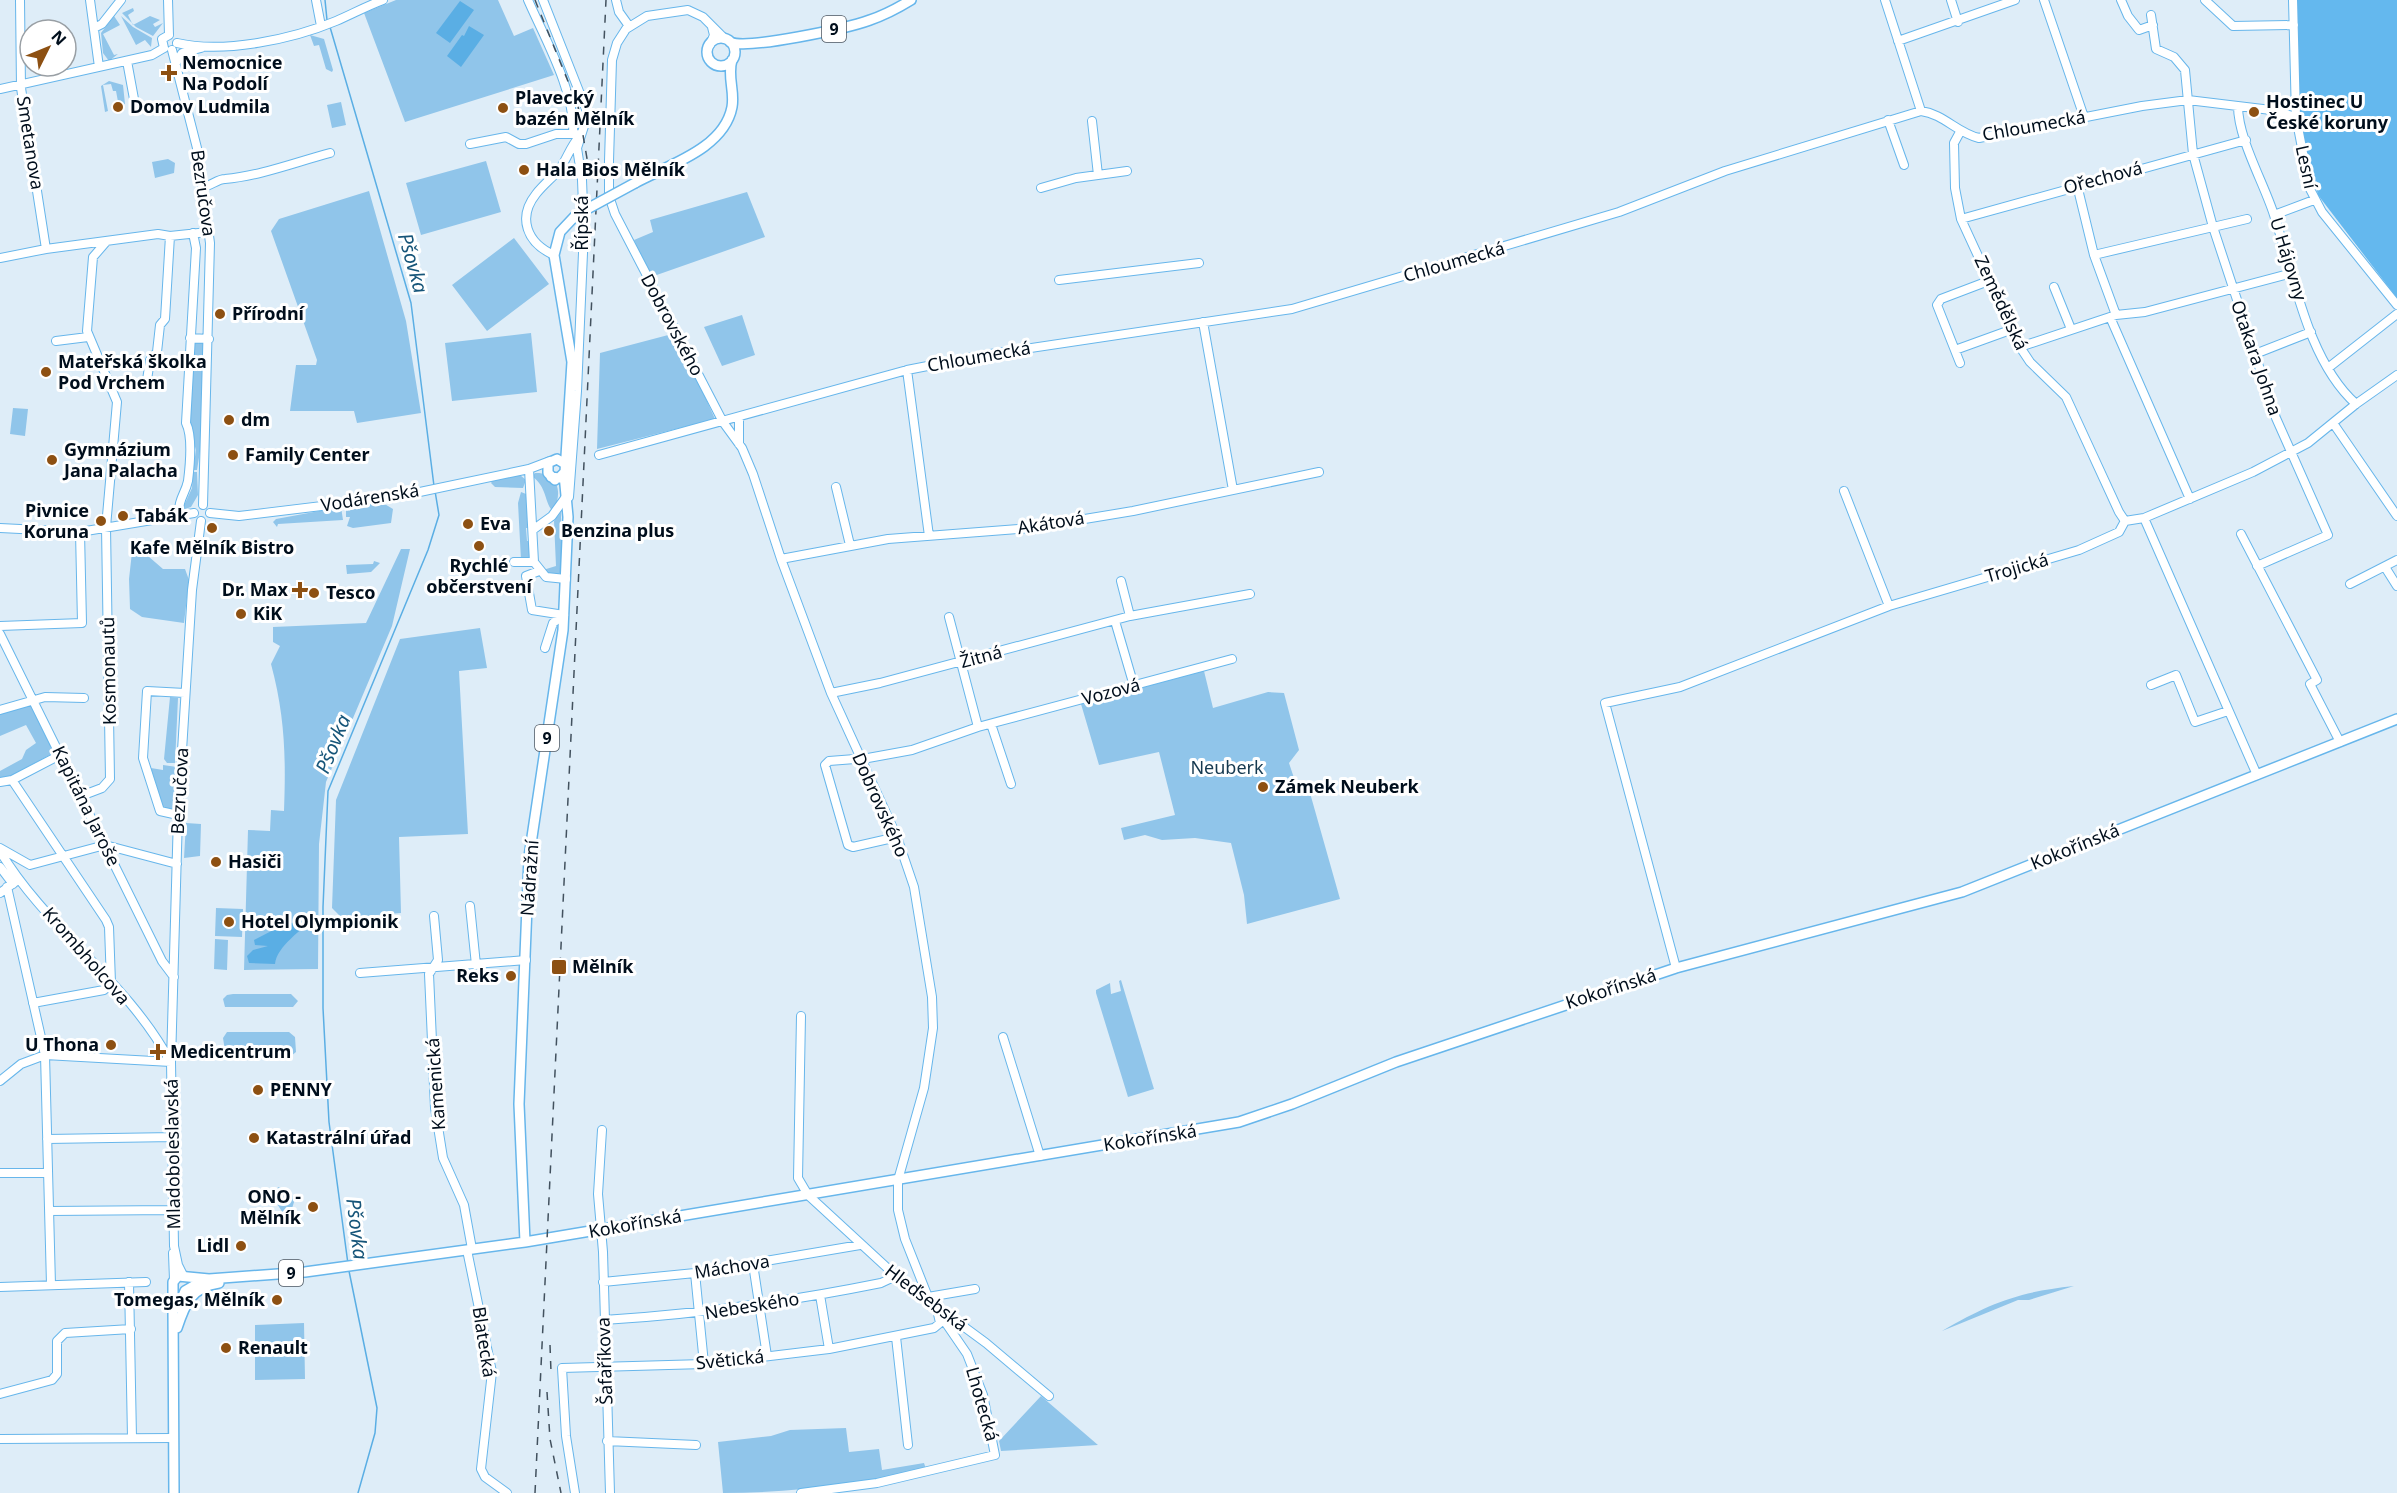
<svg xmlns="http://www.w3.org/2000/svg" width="2397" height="1493" font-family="'Noto Sans',sans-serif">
	<rect width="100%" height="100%" fill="#deedf8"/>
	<path fill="#90c5ea" d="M396,0H498L514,36L533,28L554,75L405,122L364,13Z
		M133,8L134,11L128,15L133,25L150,16L160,20L153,24L155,27L163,23L153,36L136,27L122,13Z
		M114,16L120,25L103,34L114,55L118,54L109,61L103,53L101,33Z
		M121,16L133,27L152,38L151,47L145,40L136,45Z
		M310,35L324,39L333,70L332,72L326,69L319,45L314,46Z
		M109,81L123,85L125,104L119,107L116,91H113L111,84L103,85L108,111L105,112L101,86Z
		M341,102L346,125L332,128L327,105Z
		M168,159L175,163L174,173L155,178L152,162Z
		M486,161L501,212L421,235L406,183Z
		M369,191L406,321L421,413L357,423L354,411H290L296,365H316L317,360L271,231L279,219Z
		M747,192L765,237L651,277L634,240L653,232L650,220Z
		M514,238L549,284L487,331L452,285Z
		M742,315L755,355L722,366L704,327Z
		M531,333L537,392L452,401L445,343Z
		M672,334L693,370L715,419L597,449L600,353Z
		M194,340L204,341L201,445L197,470H193L196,450L188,423Z
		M13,408L28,409L25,436L10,434Z
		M193,472H197L198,495L191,507L182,510L192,488Z
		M535,473C559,472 563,494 553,511C544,503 548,488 532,476Z
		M520,475L526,480L523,488L495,487L491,483L493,480Z
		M521,492L526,494L530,528H526L527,541H530L531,560H521L518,503Z
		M383,503L393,509L391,523L353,528L347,526L350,517H346V507Z
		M341,507L343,520L278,524L277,527L273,522L276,519Z
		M561,512V572L557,575L548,574L543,570L556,566L554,521Z
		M133,543L163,569H185L189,580L184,623L142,617L130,609L129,579Z
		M401,549H410L392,626L326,782L319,844L318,969L244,970L248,830L270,831L271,810L284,811C286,757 285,716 271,664L280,646L273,642V627L366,623Z
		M374,561L380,563L371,572L347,574L346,565L373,564Z
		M480,628L487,668L459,671L468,834L399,837L401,913L342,918L332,908L336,800L400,639Z
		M1204,671L1213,708L1268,692L1284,693L1299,750L1289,763L1298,790L1310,793L1340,899L1247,924L1244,895L1231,843L1195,838L1162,840L1145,835L1124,840L1121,828L1175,815L1159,752L1099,765L1081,704Z
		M170,697L178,698L175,763H167L164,759Z
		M31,705L55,752L13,775L0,779V771L22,759L26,750L36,743L26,725L0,736V714Z
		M163,765L177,767L174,811L164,810L151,768L163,770Z
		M186,823L201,824L200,856L184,858Z
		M216,908L243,909L242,937L215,936Z
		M215,939L228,940L227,970L214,969Z
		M1121,980L1154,1089L1128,1097L1096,993V990L1110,983L1111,994L1121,991L1119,981Z
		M233,994H291L298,1001L293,1007H225L223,999L227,995Z
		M227,1032H289L295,1037L296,1052L291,1056L226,1057L223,1038Z
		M278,1187L288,1190L295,1199L288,1221L274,1199Z
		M2074,1286L2029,1300H2018L1942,1331C1990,1303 2018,1292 2074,1286Z
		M304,1323L305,1379L255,1380V1325Z
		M1041,1396L1098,1445L1001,1451L999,1441Z
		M846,1428L849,1452L879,1449L882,1470L924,1463L926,1469C859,1484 791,1493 723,1493L718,1442L771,1436L790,1430Z"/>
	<path fill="#64b8ee" d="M2294,0H2397V298L2318,195L2297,111Z"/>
	<path fill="#5aaee4" d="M460,1L474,10L450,43L436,33Z
		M469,26L484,35L461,67L447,56L462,35L464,36Z
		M307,916L313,919C302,930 277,946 275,964L249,963L247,956L253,950L268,946L255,945L254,940L285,924L304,921L302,918Z"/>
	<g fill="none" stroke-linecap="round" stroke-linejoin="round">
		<path stroke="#5aaee4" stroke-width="1.5" d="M325,0L327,20
			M330,27L411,303L434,486
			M348,1264L329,1122L323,1008V907L328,791L428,550L439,515L435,491
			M349,1271L377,1408L375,1433L358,1493"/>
		<g stroke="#67b6eb" stroke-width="10">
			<path id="minor" d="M20,0L21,88L46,249
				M90,0L99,67
				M168,0L169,35
				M316,0L321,26
				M528,0C544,37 576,93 573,134
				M543,0L586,109V120L577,148L582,180L584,230L577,391L569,497
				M616,0L619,12L629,26
				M1885,0L1921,111
				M1951,0L1958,22
				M2044,0L2084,117
				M2121,0L2128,16L2139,30L2153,25
				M2205,0L2233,26L2294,25
				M2293,0L2296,117L2310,189L2322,212L2397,305
				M2151,15L2156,49L2174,57L2185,70L2193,154L2213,227L2276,418L2328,535L2257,566
				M94,28L102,24L121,0
				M725,39L703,17L688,10L647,16L626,29L617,43L612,60L609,161V196L615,214L723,422L742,448L753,474L781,559L831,693L897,837L914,887L932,997L933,1028L924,1088L898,1180V1210L905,1239L928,1297L967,1354L983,1395L995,1455L877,1483L801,1493
				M1898,41L2015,0
				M177,43C224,54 293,39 336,21C352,14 367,6 383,0
				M710,45L714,35L712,27
				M164,48L162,39L169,35
				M172,50L197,148L210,243L203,505
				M127,61L134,99
				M176,63L182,53L201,48
				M0,89L152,55L164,48
				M2238,106C2238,139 2264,183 2274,215C2294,275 2307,360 2356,404
				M1888,120L1904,165
				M1092,121L1098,175
				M1960,132L1954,143L1955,188L1961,219L2020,347L2030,362L2066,397L2119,512L2125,521
				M470,144L506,137L519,144H526L556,134H576
				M2077,185L2094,255L2116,315
				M204,187C212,185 218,179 225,179C260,176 296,162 330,153
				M1041,188L1076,178L1127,171
				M2274,215L2314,200
				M1961,219L2246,140
				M554,255C527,243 517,218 536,194C543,185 552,178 559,170C567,159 570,147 579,137
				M2094,255L2247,219
				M0,258L46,249L158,234L170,236L208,232
				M1059,280L1199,263
				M2054,287L2071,329
				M2110,317L2190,499
				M1203,322L1233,490
				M190,338L209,339
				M56,341L88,337
				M2020,347L2116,315L2145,312L2292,273
				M1955,350L2013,329
				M2255,354L2311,332
				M1960,363L1937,305L1941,299L1991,280
				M2328,368L2397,314
				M907,370L929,536
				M147,380L150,360L157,352L160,325L165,319L170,236
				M2333,423L2397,516
				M739,444V417
				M599,455L907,370L984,355L1292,309L1619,212L1725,171L1921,111C1944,114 1957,133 1979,138L2142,106L2188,100L2271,110L2296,117
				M529,469L534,562L546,577L566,579
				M836,487L850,545
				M1844,491L1889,606
				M210,513L239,516L396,497L529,469L550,461
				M179,517C178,498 185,495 188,481C190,465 193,437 186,423L196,248L193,233
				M2144,518L2257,775
				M2125,521L2144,518L2253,472L2308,443L2356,404L2397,375
				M0,528L80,532L194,513
				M534,529L552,516L565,498
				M2241,534L2317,680L2310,684L2340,742
				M781,559L888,539L1030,528L1133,511L1319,472
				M514,562H534
				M2385,567L2397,586
				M539,571L526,576L532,610L564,615
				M2350,584L2397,560
				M1130,616L1250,594
				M949,617L978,727
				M1115,621L1134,686
				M0,626L82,623L80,532
				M0,634L162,961L174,977
				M545,648L553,623L564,615
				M2151,685L2176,675L2195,722L2228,711
				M831,693L880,683L1130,616L1121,581
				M0,710L45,697L84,698
				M991,724L1011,784
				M12,780L106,920L109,927L111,983L104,990L33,1003
				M0,782L12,780L60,755
				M81,796L102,788L110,779L106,527L117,402L87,331L93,257L106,242
				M178,815L160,811L143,758L147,691L185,693
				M897,837L853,847L848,845L825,765L829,761L868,758L912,750L978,727L1232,659
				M0,848L30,865L105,845L177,864
				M0,851C46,928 127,981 170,1061
				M0,867L13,884
				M7,887L45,1055L51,1285
				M0,893L18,880
				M470,906L476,965
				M434,916L438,960L429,974L435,1108L443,1158L464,1205L472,1249
				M1676,968L1605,703L1680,687L1889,606L2079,550L2119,532L2125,521
				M360,973L526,960
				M801,1016L798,1178L808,1195L896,1276L937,1310L948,1315L986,1343L1049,1396
				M1003,1037L1040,1156
				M0,1081L21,1064L45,1055L171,1062
				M602,1130L598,1194L603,1252L610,1493
				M47,1139L174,1137
				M0,1173H48
				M49,1211L174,1210
				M467,1250L492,1372L481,1469L485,1477L507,1493
				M173,1253L174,1280
				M753,1264L767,1356
				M695,1273L704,1364
				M183,1275L178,1265L174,1246L171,1062L178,815L192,590L201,521
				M129,1282L132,1438
				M603,1282L695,1273L860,1245
				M0,1287L146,1282
				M820,1295L829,1349
				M928,1297L975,1289
				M604,1320C701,1314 787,1302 881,1283L896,1276
				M896,1337L908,1445
				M0,1394L52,1380L57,1374V1341L65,1333L131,1329
				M0,1439L174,1438
				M607,1441L696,1445
				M575,1493L566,1436L562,1368L704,1364L829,1349L934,1328L940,1323L938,1314"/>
		</g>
		<g stroke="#67b6eb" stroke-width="12">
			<path id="major" d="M707 52a14 14 0 1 1 28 0a14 14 0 1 1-28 0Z
				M730,42C747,50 848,28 870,20C885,15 898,8 911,0
				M635,183C668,165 724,149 732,107C735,91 727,76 732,60
				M551,477L559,478L565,472L572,362L554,255L560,232L576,215
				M555,480L548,473V463L557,459L565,464
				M525,1242L519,1104L529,857L563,630L568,517L564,474
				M178,1308L185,1291L204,1280
				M177,1328C185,1304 191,1287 219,1283
				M174,1493L173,1308V1282L178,1276L209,1279L305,1272L525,1242L1239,1122L1292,1104L1396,1062L1676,968L1962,892L2397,719"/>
		</g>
		<use href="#minor" stroke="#fff" stroke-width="8"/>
		<use href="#major" stroke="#fff" stroke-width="9"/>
		<path stroke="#42515e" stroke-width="1.5" stroke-dasharray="8 8" stroke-linecap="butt" d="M535,0L578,106L590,176
			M550,1345L551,1372
			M547,1392L550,1439L561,1493
			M535,1493L606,0"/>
		<g stroke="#67b6eb" stroke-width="12" stroke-linecap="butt">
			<path id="major-bridge" d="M576,215L635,183"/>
		</g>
		<use href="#major-bridge" stroke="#fff" stroke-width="9"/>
	</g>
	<g fill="#8d5012" stroke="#fff" stroke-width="2">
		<path d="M166 64h6v6h6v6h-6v6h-6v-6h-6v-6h6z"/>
		<circle cx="118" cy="107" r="6"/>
		<circle cx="503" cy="108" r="6"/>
		<circle cx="2254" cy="112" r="6"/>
		<circle cx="524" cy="170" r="6"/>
		<circle cx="220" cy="314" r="6"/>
		<circle cx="46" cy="372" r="6"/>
		<circle cx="229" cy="420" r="6"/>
		<circle cx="233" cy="455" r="6"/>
		<circle cx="52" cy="460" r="6"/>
		<circle cx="123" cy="516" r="6"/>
		<circle cx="101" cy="521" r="6"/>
		<circle cx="468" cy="524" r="6"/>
		<circle cx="212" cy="528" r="6"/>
		<circle cx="549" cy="531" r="6"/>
		<circle cx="479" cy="546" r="6"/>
		<path d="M297 581h6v6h6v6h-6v6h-6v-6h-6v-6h6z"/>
		<circle cx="314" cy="593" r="6"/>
		<circle cx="241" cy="614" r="6"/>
		<circle cx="1263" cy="787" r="6"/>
		<circle cx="216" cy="862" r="6"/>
		<circle cx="229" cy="922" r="6"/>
		<rect x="551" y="959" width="16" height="16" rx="3"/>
		<circle cx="511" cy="976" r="6"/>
		<circle cx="111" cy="1045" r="6"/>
		<path d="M155 1043h6v6h6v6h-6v6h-6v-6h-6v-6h6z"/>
		<circle cx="258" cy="1090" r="6"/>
		<circle cx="254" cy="1138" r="6"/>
		<circle cx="313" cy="1207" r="6"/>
		<circle cx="241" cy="1246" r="6"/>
		<circle cx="277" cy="1300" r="6"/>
		<circle cx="226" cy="1348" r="6"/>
	</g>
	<g text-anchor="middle" stroke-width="6" stroke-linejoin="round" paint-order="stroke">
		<g fill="#fff" stroke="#4c5660" stroke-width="1.5">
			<rect x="822" y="16" width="24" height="26" rx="4.5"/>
			<rect x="535" y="725" width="24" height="26" rx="4.5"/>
			<rect x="279" y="1260" width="24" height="26" rx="4.5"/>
		</g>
		<g font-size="16" font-weight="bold" fill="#000e1c">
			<text x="834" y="35">9</text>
			<text x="547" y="744">9</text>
			<text x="291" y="1279">9</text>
		</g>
		<g font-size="18" font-weight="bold" fill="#000e1c" stroke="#fff" text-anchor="start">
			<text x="182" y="69">Nemocnice<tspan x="182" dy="21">Na Podolí</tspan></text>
			<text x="515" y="104">Plavecký<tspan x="515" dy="21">bazén Mělník</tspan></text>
			<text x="2266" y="108">Hostinec U<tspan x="2266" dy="21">České koruny</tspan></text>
			<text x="130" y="113">Domov Ludmila</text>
			<text x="536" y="176">Hala Bios Mělník</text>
			<text x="232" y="320">Přírodní</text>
			<text x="58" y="368">Mateřská školka<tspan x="58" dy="21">Pod Vrchem</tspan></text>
			<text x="241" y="426">dm</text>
			<text x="64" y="456">Gymnázium<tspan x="64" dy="21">Jana Palacha</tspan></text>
			<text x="245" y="461">Family Center</text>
			<text x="89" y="517" text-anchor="end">Pivnice<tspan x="89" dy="21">Koruna</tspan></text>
			<text x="135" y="522">Tabák</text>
			<text x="480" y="530">Eva</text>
			<text x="561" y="537">Benzina plus</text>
			<text x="212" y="554" text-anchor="middle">Kafe Mělník Bistro</text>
			<text x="479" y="572" text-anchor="middle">Rychlé<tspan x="479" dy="21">občerstvení</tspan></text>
			<text x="288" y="596" text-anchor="end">Dr. Max</text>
			<text x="326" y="599">Tesco</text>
			<text x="253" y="620">KiK</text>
			<text x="1275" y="793">Zámek Neuberk</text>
			<text x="228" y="868">Hasiči</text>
			<text x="241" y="928">Hotel Olympionik</text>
			<text x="572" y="973">Mělník</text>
			<text x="499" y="982" text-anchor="end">Reks</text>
			<text x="99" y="1051" text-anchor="end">U Thona</text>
			<text x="170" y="1058">Medicentrum</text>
			<text x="270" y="1096">PENNY</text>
			<text x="266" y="1144">Katastrální úřad</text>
			<text x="301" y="1203" text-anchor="end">ONO -<tspan x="301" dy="21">Mělník</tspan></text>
			<text x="229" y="1252" text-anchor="end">Lidl</text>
			<text x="265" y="1306" text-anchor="end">Tomegas, Mělník</text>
			<text x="238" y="1354">Renault</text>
		</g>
		<g font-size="18" fill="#000e1c" stroke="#fff">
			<text transform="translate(2034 126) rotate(-10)" y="6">Chloumecká</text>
			<text transform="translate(30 143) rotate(81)" y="6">Smetanova</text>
			<text transform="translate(2306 167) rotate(78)" y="6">Lesní</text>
			<text transform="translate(2103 178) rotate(-15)" y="6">Ořechová</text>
			<text transform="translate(203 193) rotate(82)" y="6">Bezručova</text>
			<text transform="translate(582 223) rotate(-90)" y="6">Řípská</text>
			<text transform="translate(2288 259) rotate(73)" y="6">U Hájovny</text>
			<text transform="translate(1454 262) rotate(-16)" y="6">Chloumecká</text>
			<text transform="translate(2001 303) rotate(65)" y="6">Zemědělská</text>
			<text transform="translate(672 325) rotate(62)" y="6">Dobrovského</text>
			<text transform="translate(979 357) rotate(-10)" y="6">Chloumecká</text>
			<text transform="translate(2256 358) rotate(71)" y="6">Otakara Johna</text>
			<text transform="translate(370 498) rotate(-9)" y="6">Vodárenská</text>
			<text transform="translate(1051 523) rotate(-9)" y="6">Akátová</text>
			<text transform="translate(2017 568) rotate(-16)" y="6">Trojická</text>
			<text transform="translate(981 657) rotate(-15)" y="6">Žitná</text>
			<text transform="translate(109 671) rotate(-91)" y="6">Kosmonautů</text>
			<text transform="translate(1111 692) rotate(-15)" y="6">Vozová</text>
			<text transform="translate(180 791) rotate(-87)" y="6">Bezručova</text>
			<text transform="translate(880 805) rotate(66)" y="6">Dobrovského</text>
			<text transform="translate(86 806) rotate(64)" y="6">Kapitána Jaroše</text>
			<text transform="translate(2075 847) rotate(-22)" y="6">Kokořínská</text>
			<text transform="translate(530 878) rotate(-86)" y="6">Nádražní</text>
			<text transform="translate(86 956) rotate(49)" y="6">Krombholcova</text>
			<text transform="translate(1611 989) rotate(-18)" y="6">Kokořínská</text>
			<text transform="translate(436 1084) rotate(-94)" y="6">Kamenická</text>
			<text transform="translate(1150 1138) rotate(-9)" y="6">Kokořínská</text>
			<text transform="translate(173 1154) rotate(-91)" y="6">Mladoboleslavská</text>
			<text transform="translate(635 1224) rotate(-10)" y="6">Kokořínská</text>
			<text transform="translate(732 1267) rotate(-9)" y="6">Máchova</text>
			<text transform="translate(926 1298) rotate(37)" y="6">Hleďsebská</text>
			<text transform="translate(752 1306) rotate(-9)" y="6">Nebeského</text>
			<text transform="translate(484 1342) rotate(81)" y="6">Blatecká</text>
			<text transform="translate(730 1360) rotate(-6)" y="6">Světická</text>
			<text transform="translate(605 1361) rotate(-92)" y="6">Šafaříkova</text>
			<text transform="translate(982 1404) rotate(74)" y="6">Lhotecká</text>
		</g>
		<g font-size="18" fill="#153950" stroke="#fff">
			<text x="1227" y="774">Neuberk</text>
		</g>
		<g font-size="20" font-style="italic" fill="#165579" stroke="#fff">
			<text transform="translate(413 263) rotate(74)" y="7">Pšovka</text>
			<text transform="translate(333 744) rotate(-68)" y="7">Pšovka</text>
			<text transform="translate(357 1229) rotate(83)" y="7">Pšovka</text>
		</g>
	</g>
	<g transform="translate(48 48) rotate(47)"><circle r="28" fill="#ffffff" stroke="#999fa4" stroke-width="1.5"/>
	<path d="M0-4.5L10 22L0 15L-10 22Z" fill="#8d5012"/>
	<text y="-9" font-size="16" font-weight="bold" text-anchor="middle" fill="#000e1c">N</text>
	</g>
</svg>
